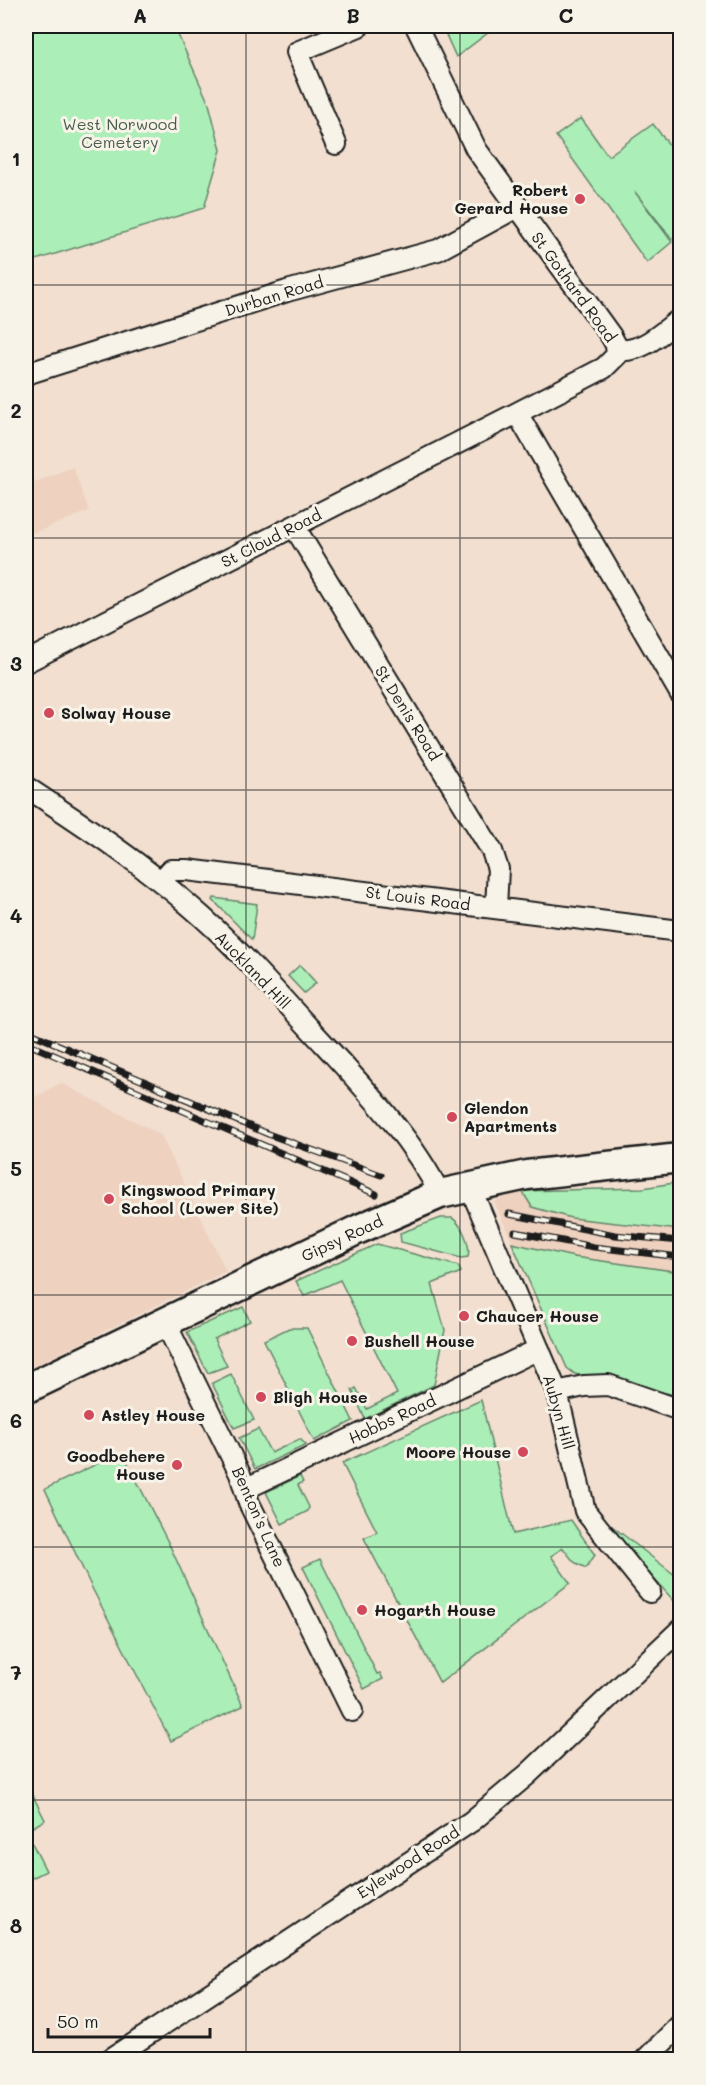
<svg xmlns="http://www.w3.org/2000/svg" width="706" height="2085" font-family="Mali,sans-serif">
	<rect width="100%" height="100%" fill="#f2dfd0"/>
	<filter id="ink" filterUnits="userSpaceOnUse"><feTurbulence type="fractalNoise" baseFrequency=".0167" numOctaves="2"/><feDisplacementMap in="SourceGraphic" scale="12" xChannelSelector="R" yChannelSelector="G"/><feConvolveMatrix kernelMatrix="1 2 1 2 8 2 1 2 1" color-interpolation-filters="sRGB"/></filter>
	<g filter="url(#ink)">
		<path fill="#eed1bf" d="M73,467L89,511L26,536V486Z
			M61,1083L161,1135L226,1271L26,1370V1102Z
			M680,1182V1360L545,1317L494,1201L522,1191L643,1188Z"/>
		<path fill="#aceeb7" stroke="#64856a" stroke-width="1.5" d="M26,26H174L209,104L221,150L204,208L26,263Z
			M442,26H497L456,57Z
			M581,118L608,156L653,124L680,159V232L672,239L635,192L672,242L647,263L556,136Z
			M214,898L257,904L252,940L213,900Z
			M300,965L316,983L304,993L288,976Z
			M680,1182V1230L571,1218L532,1207L522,1191L643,1188Z
			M441,1218H452C462,1224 471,1245 468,1257L461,1258L401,1242L400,1233Z
			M512,1243L574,1257L680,1272V1396L575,1374L567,1368Z
			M377,1244L458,1266L461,1272L432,1284L445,1330L434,1385L365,1419L352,1390L356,1388L367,1409L397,1394L340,1280L304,1296L296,1281Z
			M243,1307L250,1321L214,1339L227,1366L208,1373L187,1332Z
			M289,1328H307L353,1421L314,1441L264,1340Z
			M231,1374L254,1420L234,1428L212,1383Z
			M481,1400L513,1534L571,1520L595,1555L586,1568L574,1562L563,1548L551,1556L570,1583L440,1683L364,1538L377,1532L342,1463Z
			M258,1429L271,1453L300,1439L306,1445L255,1469L239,1438Z
			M117,1454L124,1456L170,1546L243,1706L171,1741L91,1586L45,1489Z
			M300,1476L303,1482L298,1485L309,1507L308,1511L282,1524L266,1492Z
			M603,1519L680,1579V1601L677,1604L603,1524Z
			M320,1559L377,1674L380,1673L383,1679L364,1689L303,1567Z
			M26,1782L45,1820L26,1831L46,1871L26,1881Z"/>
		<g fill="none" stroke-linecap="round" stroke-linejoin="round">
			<g stroke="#1c1c1c" stroke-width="24">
				<path id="street" d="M336,144L297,52L359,26
					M618,350C642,353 661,333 680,319
					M26,374L287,291L438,250L517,207
					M517,413L680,693
					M294,526L492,851L498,869L496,907
					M26,662L517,413L604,368L617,355L616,345L611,336L476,149L416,26
					M26,787C82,824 140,862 191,907C239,948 281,998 324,1044C366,1090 412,1138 440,1194
					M161,881L171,870H187L680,931
					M472,1185L476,1201L557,1392L585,1511L650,1592
					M165,1322L240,1474L249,1503L352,1711
					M557,1392L584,1386L608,1385L680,1410
					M245,1489L539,1349
					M109,2060L472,1821L528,1774L680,1630
					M645,2060L680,2025"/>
			</g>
			<g stroke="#1c1c1c" stroke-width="33">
				<path id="secondary" d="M26,1389L359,1229L440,1194L527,1175L680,1158"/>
			</g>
			<use href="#street" stroke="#f7f3e8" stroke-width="20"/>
			<use href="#secondary" stroke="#f7f3e8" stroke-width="28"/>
			<g stroke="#1c1c1c" stroke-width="7">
				<path id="rail" d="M26,1031L268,1134L381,1175
					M26,1043L376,1194
					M509,1214L615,1235L680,1241
					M515,1232L594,1247L680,1257"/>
			</g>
			<use href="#rail" stroke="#f7f3e8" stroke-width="4.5" stroke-dasharray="14" stroke-linecap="butt"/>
		</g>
	</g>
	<path fill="none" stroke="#1c1c1c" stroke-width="1.5" stroke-opacity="0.55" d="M246,26V2060M460,26V2060M26,285H680M26,538H680M26,790H680M26,1042H680M26,1295H680M26,1547H680M26,1800H680"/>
	<g fill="#d1495b" stroke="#f7f3e8" stroke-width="2">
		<circle cx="580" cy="199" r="6"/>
		<circle cx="49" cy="713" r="6"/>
		<circle cx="452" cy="1117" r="6"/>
		<circle cx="109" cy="1199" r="6"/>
		<circle cx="464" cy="1316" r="6"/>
		<circle cx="352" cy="1341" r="6"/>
		<circle cx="261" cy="1397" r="6"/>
		<circle cx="89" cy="1415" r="6"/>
		<circle cx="523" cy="1452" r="6"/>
		<circle cx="177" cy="1465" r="6"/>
		<circle cx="362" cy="1610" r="6"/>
	</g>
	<g text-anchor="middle" stroke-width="6" stroke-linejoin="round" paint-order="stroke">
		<g font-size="16" fill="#475b4a" stroke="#f7f3e8">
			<text x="120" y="130">West Norwood<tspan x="120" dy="18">Cemetery</tspan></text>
		</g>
		<g font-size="16" font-weight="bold" fill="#1c1c1c" stroke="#f7f3e8" text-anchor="start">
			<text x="568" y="196" text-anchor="end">Robert<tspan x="568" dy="18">Gerard House</tspan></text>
			<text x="61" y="719">Solway House</text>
			<text x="464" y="1114">Glendon<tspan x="464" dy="18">Apartments</tspan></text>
			<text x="121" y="1196">Kingswood Primary<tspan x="121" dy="18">School (Lower Site)</tspan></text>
			<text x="476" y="1322">Chaucer House</text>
			<text x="364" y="1347">Bushell House</text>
			<text x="273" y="1403">Bligh House</text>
			<text x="101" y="1421">Astley House</text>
			<text x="511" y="1458" text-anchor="end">Moore House</text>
			<text x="165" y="1462" text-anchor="end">Goodbehere<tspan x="165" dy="18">House</tspan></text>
			<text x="374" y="1616">Hogarth House</text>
		</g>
		<g font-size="16" fill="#1c1c1c" stroke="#f7f3e8">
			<text transform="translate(574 287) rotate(54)" y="6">St Gothard Road</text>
			<text transform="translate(274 296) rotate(-17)" y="6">Durban Road</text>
			<text transform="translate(271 538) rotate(-27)" y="6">St Cloud Road</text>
			<text transform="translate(408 713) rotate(58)" y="6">St Denis Road</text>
			<text transform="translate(418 898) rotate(7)" y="6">St Louis Road</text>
			<text transform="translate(253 970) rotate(46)" y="6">Auckland Hill</text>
			<text transform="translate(342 1238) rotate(-25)" y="6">Gipsy Road</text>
			<text transform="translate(559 1412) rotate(74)" y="6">Aubyn Hill</text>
			<text transform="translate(392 1419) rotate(-25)" y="6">Hobbs Road</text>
			<text transform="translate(259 1517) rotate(66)" y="6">Benton's Lane</text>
			<text transform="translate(408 1862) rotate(-33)" y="6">Eylewood Road</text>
		</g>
	</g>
	<rect width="706" height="2085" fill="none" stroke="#f7f3e8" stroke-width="66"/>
	<path d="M48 2028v9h162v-9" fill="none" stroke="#1c1c1c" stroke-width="3"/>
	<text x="57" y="2028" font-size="18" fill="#1c1c1c" stroke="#f7f3e8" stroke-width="4.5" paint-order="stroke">50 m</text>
	<rect x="33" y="33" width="640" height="2019" fill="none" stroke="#1c1c1c" stroke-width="2"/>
	<g font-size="20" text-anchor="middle" font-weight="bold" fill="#1c1c1c">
		<text x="140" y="23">A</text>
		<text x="353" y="23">B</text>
		<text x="566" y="23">C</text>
		<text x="16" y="166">1</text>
		<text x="16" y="418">2</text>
		<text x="16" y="671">3</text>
		<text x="16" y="923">4</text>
		<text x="16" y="1176">5</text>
		<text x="16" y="1428">6</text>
		<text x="16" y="1680">7</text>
		<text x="16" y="1933">8</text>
	</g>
</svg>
